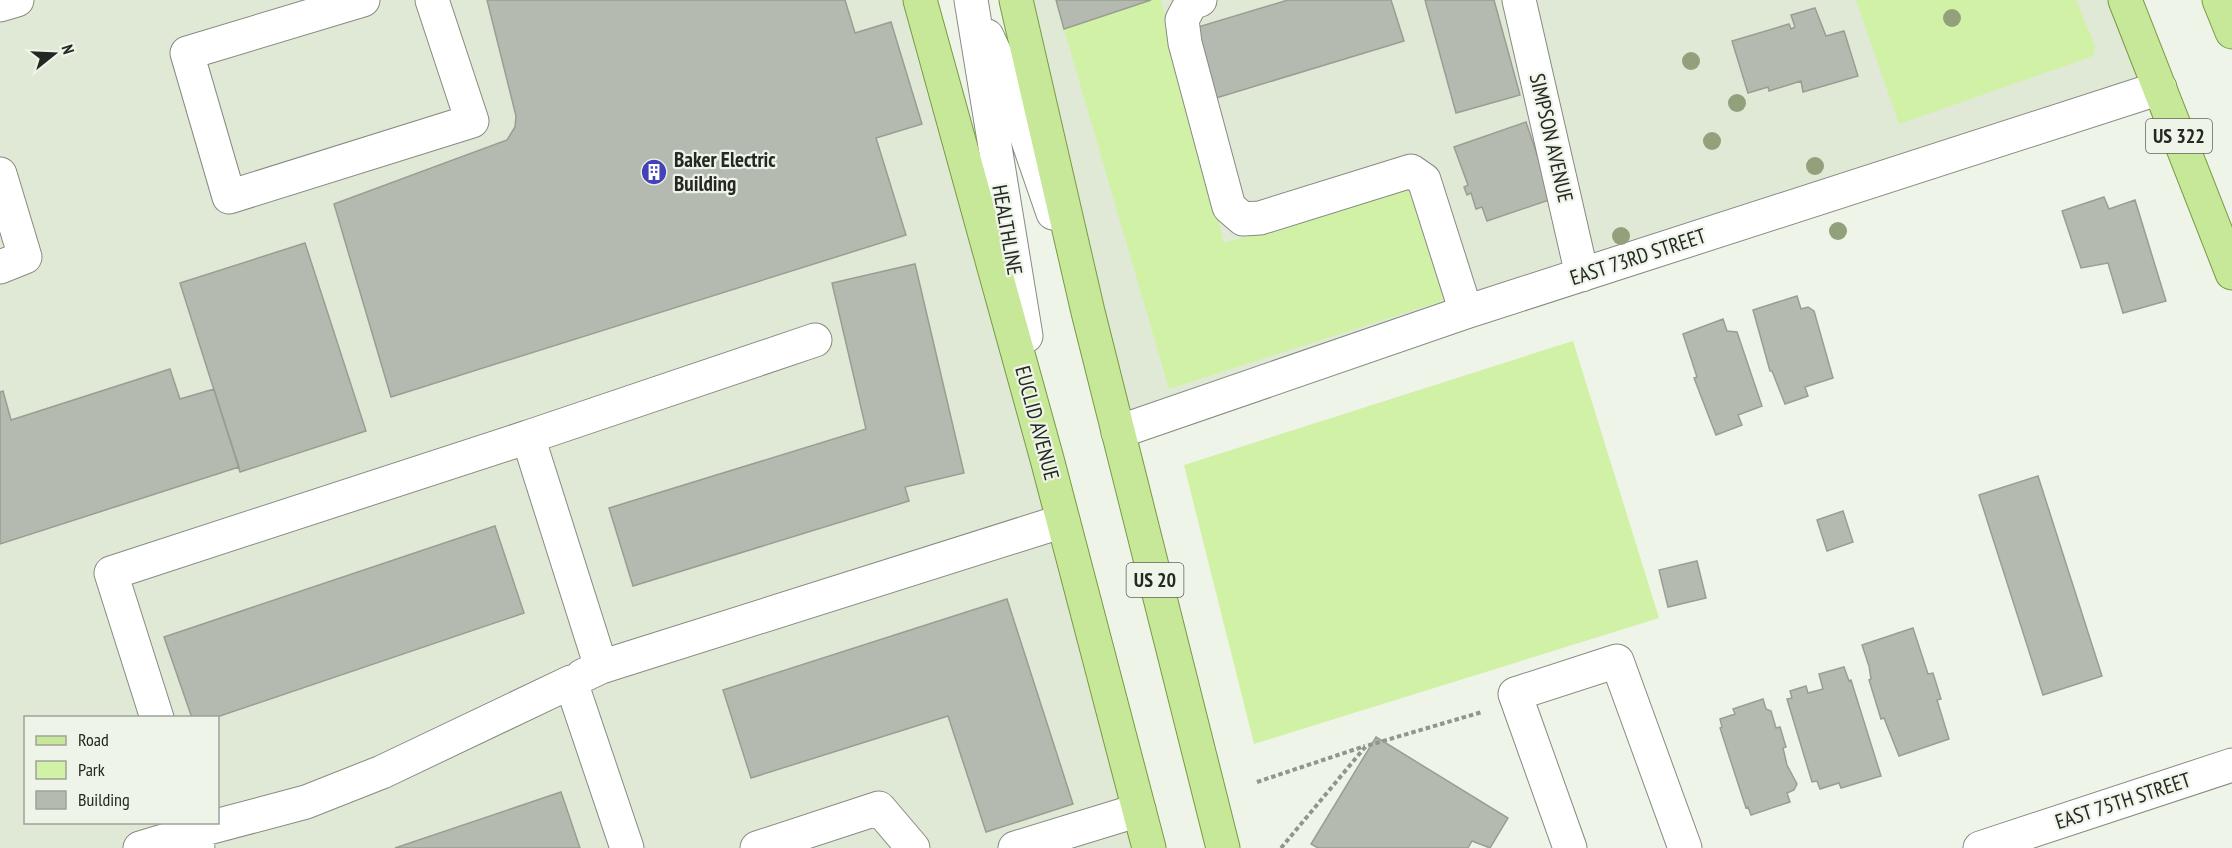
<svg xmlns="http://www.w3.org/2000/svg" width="2232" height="848" font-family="'PT Sans Narrow',sans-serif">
	<rect width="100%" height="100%" fill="#eef4e8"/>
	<path fill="#e0e9d6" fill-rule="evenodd" d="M0,0H920L1149,848H0ZM26,718H218V822H26Z
		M1016,0H2125L2160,88L1118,432Z"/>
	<path fill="#d0f1a6" d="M1151,0H1161L1224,243L1413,188L1445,300L1169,389L1064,29Z
		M1856,0H2076L2095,46L2093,56L1899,124Z
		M1573,341L1659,618L1254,744L1184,465Z"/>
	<path fill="#b5bab0" stroke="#999e93" stroke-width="1.5" d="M487,0H845L855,33L891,22L922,124L876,138L906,235L391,397L334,204L507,140L515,127L516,116Z
		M1056,0H1151L1064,29Z
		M1288,0H1391L1404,41L1216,98L1195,28Z
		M1425,0H1494L1520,95L1456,113Z
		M1815,8L1826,36L1844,31L1858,76L1803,92L1801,81L1769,91L1768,87L1748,93L1732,41L1789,24L1791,29L1795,27L1791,15Z
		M1526,122L1552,199L1487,221L1482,207L1476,209L1471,193L1467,195L1464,187L1468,185L1454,147Z
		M2104,197L2109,209L2135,200L2166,301L2123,313L2108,263L2081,268L2062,211Z
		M305,243L366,431L240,472L180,283Z
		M915,264L964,473L905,487L909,501L633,586L609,508L866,429L832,283Z
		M1797,296L1801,309L1808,307L1814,311L1833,378L1805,387L1808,396L1785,404L1772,371H1770L1753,310Z
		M1723,319L1727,331L1737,332L1762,406L1738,415L1742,425L1716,435L1694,378L1697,377L1683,334Z
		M170,369L180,399L214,389L239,467L0,544V392L3,391L11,420Z
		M2038,476L2102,676L2043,695L1979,495Z
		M1843,511L1853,542L1827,551L1817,520Z
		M495,526L524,613L214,718H192L164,637Z
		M1697,561L1706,598L1668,607L1659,570Z
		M1007,599L1073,804L986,832L948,716L751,778L723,690Z
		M1913,628L1928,674L1933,673L1941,699L1937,700L1949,739L1899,756L1884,718L1881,719L1869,680L1871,679L1869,666L1862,645Z
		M1844,667L1849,681L1851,680L1881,776L1841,788L1839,783L1820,789L1817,781L1812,782L1787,699L1792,698L1790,691L1806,686L1808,693L1823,689L1819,674Z
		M1763,699L1766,709L1771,711L1776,728L1780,727L1786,747L1783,748L1787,765L1797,784L1794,790L1787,793L1790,802L1751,815L1748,807L1746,808L1720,728L1722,727L1720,719L1735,714L1733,709Z
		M1376,737L1508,818L1490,848L1472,841L1468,848H1318L1311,844Z
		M561,792L580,848H395Z"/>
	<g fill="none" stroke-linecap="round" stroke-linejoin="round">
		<g stroke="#868b80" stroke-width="35">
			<path id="minor" d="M363,0L187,53L229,197L472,121L432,0
				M971,0L1026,336
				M1200,0L1191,3L1182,20L1185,43L1229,207L1243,219L1260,218L1411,171L1424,180L1466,312
				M1519,0L1582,275
				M0,5L17,0
				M987,36L1006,77L1053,213
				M0,174L25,257L0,267
				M1118,432L1466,312L2160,88
				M601,667L528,437L815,340
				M582,676L601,667L1063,521
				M157,718L111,573L528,437
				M140,848L193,832L190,822
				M198,848L193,832L306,802L382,772L571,682L627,848
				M757,848L879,808L913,848
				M1015,848L1139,810
				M1570,848L1515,694L1617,661L1685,848
				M1980,848L2232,765"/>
		</g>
		<g stroke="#789a44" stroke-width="35">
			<path id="major" d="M920,0L1047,459L1149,848
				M1016,0L1088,312L1223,848
				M2125,0L2232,273
				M2219,0L2232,32"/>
		</g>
		<path stroke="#91958d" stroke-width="4" stroke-dasharray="4.5 3" stroke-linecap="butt" d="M1257,782L1365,746
			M1281,848L1366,746L1482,712"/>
		<use href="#minor" stroke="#fff" stroke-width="33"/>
		<use href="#major" stroke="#c8e899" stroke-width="33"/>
	</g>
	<g fill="#92a17b">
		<circle cx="1952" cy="18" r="9"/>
		<circle cx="1691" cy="61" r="9"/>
		<circle cx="1737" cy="103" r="9"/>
		<circle cx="1712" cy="141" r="9"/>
		<circle cx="1815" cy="166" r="9"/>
		<circle cx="1838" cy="231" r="9"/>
		<circle cx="1621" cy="236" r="9"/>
	</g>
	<defs>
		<g id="building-disc" transform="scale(1.35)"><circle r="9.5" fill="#4541b7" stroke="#eef4e8"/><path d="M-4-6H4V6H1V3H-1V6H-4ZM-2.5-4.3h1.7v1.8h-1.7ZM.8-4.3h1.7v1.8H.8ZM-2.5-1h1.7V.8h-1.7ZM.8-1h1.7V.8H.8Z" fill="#fff"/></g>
	</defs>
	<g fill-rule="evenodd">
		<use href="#building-disc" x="654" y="172"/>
	</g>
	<g text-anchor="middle" stroke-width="4.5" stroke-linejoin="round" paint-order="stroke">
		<g fill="#eef4e8" stroke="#61645e" stroke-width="1.5">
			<rect x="2146" y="119" width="66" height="34" rx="4.5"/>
			<rect x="1126.5" y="563" width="57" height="34" rx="4.5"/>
		</g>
		<g font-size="20" font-weight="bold" fill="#252723">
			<text x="2179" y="143">US 322</text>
			<text x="1155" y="587">US 20</text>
		</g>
		<g font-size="21" fill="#252723" stroke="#eef4e8">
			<text transform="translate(1551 138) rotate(77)" y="7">SIMPSON AVENUE</text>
			<text transform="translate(1007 230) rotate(80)" y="7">HEALTHLINE</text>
			<text transform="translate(1638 257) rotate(-18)" y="7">EAST 73RD STREET</text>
			<text transform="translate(1037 423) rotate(75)" y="7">EUCLID AVENUE</text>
			<text transform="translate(2123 801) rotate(-18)" y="7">EAST 75TH STREET</text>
		</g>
		<g font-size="21" font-weight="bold" fill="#252723" stroke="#eef4e8" text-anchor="start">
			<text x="674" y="167">Baker Electric<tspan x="674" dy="24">Building</tspan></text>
		</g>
	</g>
	<rect x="24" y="716" width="195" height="108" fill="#eef4e8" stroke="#9ea299" stroke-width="1.5"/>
	<rect x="36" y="736" width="30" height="9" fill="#c8e899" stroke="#9ea299" stroke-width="1.5"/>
	<text x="78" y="746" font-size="18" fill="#252723">Road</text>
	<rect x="36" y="761" width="30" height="18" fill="#d0f1a6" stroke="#9ea299" stroke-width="1.5"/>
	<text x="78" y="776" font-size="18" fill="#252723">Park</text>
	<rect x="36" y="791" width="30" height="18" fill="#b5bab0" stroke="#9ea299" stroke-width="1.5"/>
	<text x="78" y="806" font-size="18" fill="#252723">Building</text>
	<g transform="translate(54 54) rotate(72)" stroke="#eef4e8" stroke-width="4.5" paint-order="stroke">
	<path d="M0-4.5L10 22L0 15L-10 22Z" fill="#252723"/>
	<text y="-9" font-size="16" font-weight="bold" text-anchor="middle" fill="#252723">N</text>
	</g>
</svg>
